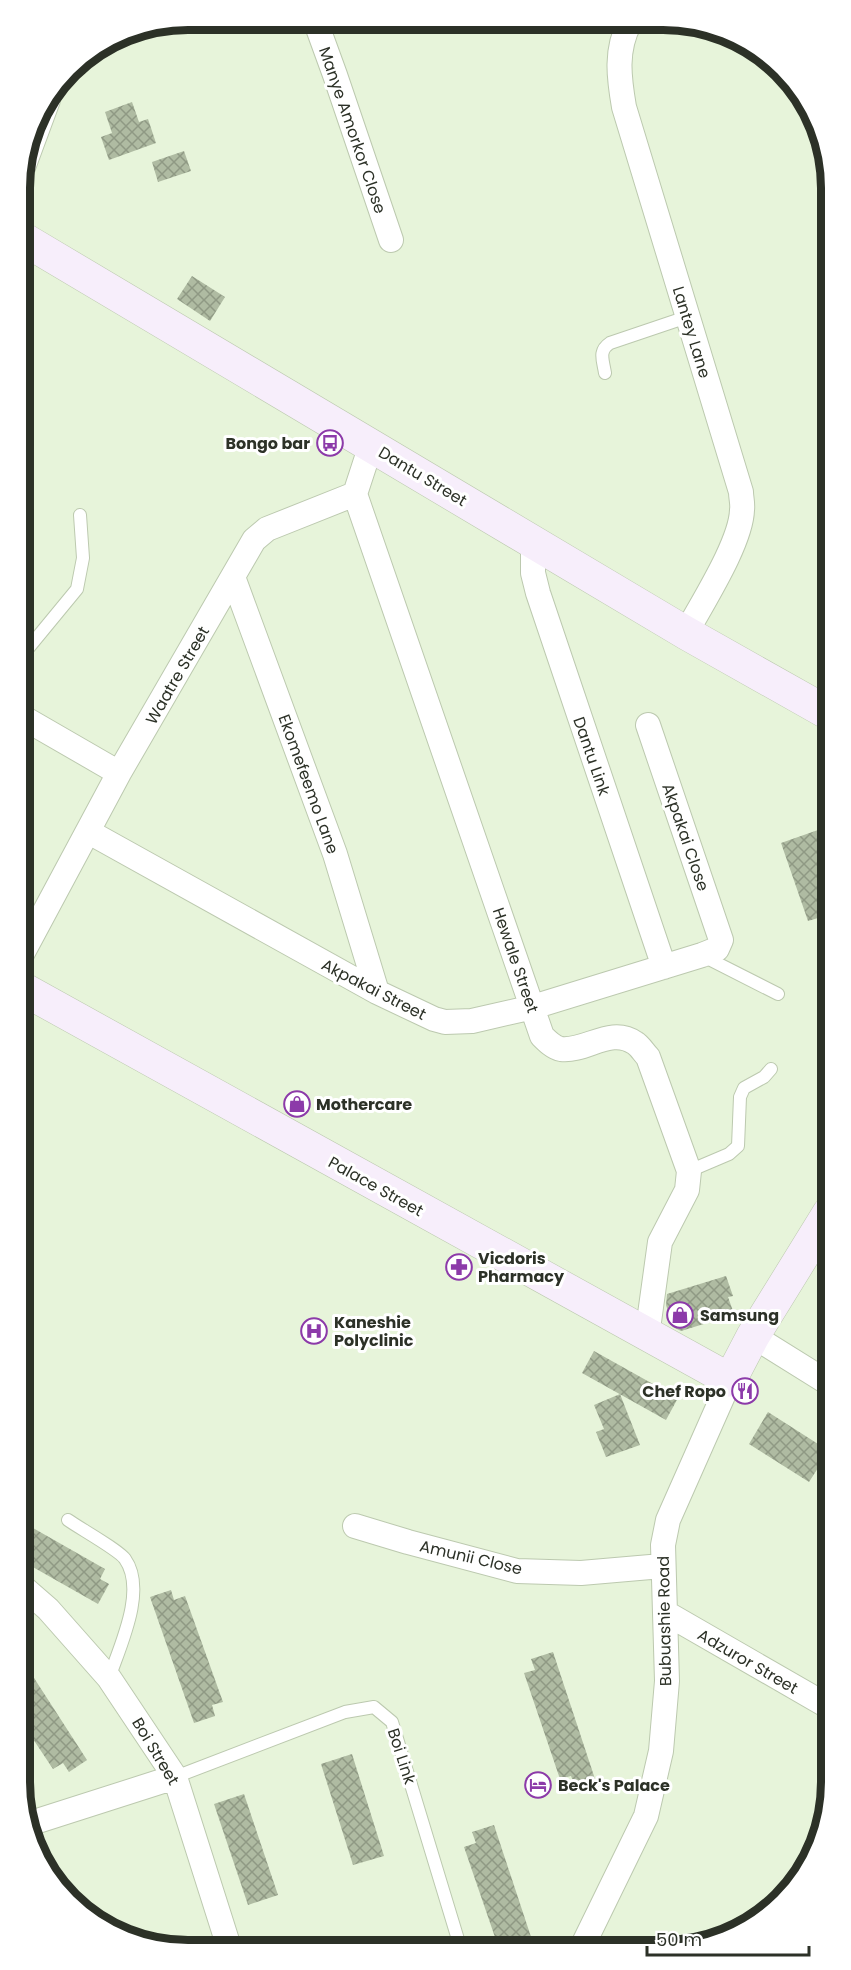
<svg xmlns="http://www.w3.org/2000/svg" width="851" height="1970" font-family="Poppins,sans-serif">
	<defs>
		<pattern id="building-cross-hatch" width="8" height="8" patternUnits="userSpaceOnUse" patternTransform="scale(1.5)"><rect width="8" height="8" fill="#afbba2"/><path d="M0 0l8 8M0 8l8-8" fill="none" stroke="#8f9984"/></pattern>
	</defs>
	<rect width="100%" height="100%" fill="#e7f4da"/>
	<path fill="url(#building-cross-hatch)" d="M132,102L139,122L148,119L156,143L109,160L101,137L112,133L105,112Z
		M184,151L191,171L158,182L152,162Z
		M192,276L225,297L210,321L177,299Z
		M818,830L828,860V915L808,921L781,843Z
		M726,1276L733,1296L728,1297L733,1311L718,1316L720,1319L681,1331L673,1327L666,1305L667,1294Z
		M594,1351L678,1398L666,1420L582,1373Z
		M620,1394L640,1445L606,1457L596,1432L604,1429L594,1405Z
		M768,1412L829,1451L809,1482L749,1444Z
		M33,1528L105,1569L100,1579L109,1584L98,1604L24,1562V1544Z
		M171,1590L174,1600L185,1596L223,1702L212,1705L215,1716L194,1723L150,1597Z
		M553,1652L595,1779L575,1786L571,1776L560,1779L524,1673L535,1670L531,1659Z
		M25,1664L87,1760L69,1772L63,1763L53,1769L25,1727Z
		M352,1754L384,1856L353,1865L321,1764Z
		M244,1794L278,1895L248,1905L214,1804Z
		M494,1825L534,1946H498L464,1847L476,1843L472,1832Z"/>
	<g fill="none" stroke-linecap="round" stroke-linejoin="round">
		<g stroke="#bcc9af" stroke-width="14">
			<path id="lane" d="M605,373C603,360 598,351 610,343L687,317
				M21,657L77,589L83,558L80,515
				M703,956L778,994
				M689,1171L729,1154L738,1146L740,1097L744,1088L764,1077L771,1069
				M68,1520C79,1528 119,1550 125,1559C147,1590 120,1646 109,1678
				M175,1777L345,1712L374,1707L392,1722L460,1946"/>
		</g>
		<g stroke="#bcc9af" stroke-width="26">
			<path id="street" d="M315,20L335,75L391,240
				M630,22C615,50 619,78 624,107L741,492C741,498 743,504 742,510C741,543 702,603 686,633
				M21,173L48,100
				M355,494L542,1036C547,1041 554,1048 561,1049C586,1052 611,1026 635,1043C640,1046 644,1053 648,1057L689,1171L687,1190L660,1242L647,1336
				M533,542V573L538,593L664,967
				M233,577L335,854L377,992
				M22,717L119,773
				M89,832L377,992L434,1019L445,1022L472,1021L533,1007L702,955L717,949L721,940L648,725
				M22,954L119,773L254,540L267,529L355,494L371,445
				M753,1336L830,1384
				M355,1526L408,1542L517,1571L581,1573L662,1566
				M25,1589L48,1609L109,1678L175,1777L229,1947
				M666,1613L831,1708
				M25,1825L175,1777
				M583,1945L646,1816L661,1751L667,1681L663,1545L668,1520L730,1380"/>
		</g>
		<g stroke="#bcc9af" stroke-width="34">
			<path id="secondary" d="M20,237L686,633L828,713
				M23,989L730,1380L753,1336L829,1213"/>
		</g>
		<use href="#lane" stroke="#fff" stroke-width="12"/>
		<use href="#street" stroke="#fff" stroke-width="24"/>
		<use href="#secondary" stroke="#f7eefb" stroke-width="33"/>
	</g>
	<defs>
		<g id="bus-ring" transform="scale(1.35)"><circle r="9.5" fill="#fff" stroke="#8c3aa9" stroke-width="1.5"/><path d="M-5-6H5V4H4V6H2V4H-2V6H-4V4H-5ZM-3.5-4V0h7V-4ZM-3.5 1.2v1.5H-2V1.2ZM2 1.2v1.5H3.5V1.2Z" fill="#8c3aa9"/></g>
		<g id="shop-ring" transform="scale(1.35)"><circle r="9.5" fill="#fff" stroke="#8c3aa9" stroke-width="1.5"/><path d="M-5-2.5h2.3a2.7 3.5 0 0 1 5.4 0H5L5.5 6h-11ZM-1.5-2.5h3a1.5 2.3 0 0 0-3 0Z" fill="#8c3aa9"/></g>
		<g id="pharmacy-ring" transform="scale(1.35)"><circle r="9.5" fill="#fff" stroke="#8c3aa9" stroke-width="1.5"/><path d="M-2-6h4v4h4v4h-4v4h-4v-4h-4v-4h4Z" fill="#8c3aa9"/></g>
		<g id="hospital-ring" transform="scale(1.35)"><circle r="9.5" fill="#fff" stroke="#8c3aa9" stroke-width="1.5"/><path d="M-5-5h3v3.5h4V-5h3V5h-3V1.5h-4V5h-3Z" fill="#8c3aa9"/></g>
		<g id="restaurant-ring" transform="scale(1.35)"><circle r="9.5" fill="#fff" stroke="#8c3aa9" stroke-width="1.5"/><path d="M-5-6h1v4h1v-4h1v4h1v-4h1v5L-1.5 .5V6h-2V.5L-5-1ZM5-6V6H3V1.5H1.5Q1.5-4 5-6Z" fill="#8c3aa9"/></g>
		<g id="hotel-ring" transform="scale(1.35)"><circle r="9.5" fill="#fff" stroke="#8c3aa9" stroke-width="1.5"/><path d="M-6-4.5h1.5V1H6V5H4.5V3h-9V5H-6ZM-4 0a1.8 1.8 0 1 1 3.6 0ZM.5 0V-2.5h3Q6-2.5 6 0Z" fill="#8c3aa9"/></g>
	</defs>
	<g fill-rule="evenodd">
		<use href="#bus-ring" x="330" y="443"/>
		<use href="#shop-ring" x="297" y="1104"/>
		<use href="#pharmacy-ring" x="459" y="1267"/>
		<use href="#shop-ring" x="680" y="1315"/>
		<use href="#hospital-ring" x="314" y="1331"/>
		<use href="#restaurant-ring" x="745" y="1391"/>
		<use href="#hotel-ring" x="538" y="1785"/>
	</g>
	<g text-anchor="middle" stroke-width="6" stroke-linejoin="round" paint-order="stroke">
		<g font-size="16" fill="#2c3127" stroke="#fff">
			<text transform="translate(353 130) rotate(71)" y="6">Manye Amorkor Close</text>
			<text transform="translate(692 332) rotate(73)" y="6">Lantey Lane</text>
			<text transform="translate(423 476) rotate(31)" y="6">Dantu Street</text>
			<text transform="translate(177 675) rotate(-60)" y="6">Waatre Street</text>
			<text transform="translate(592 756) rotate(71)" y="6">Dantu Link</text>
			<text transform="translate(309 784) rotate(70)" y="6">Ekomefeemo Lane</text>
			<text transform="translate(686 837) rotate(71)" y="6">Akpakai Close</text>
			<text transform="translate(516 960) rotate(71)" y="6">Hewale Street</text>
			<text transform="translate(374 989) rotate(27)" y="6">Akpakai Street</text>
			<text transform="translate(376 1186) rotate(29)" y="6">Palace Street</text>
			<text transform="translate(471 1557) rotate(13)" y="6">Amunii Close</text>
			<text transform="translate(664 1621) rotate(-91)" y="6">Bubuashie Road</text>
			<text transform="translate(748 1661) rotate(30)" y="6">Adzuror Street</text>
			<text transform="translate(156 1751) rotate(59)" y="6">Boi Street</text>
			<text transform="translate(402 1756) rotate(72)" y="6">Boi Link</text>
		</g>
		<g font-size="16" font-weight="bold" fill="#2c3127" stroke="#fff" text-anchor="start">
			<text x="310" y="449" text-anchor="end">Bongo bar</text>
			<text x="316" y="1110">Mothercare</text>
			<text x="478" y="1264">Vicdoris<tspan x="478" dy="18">Pharmacy</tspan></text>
			<text x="700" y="1321">Samsung</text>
			<text x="334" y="1328">Kaneshie<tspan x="334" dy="18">Polyclinic</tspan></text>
			<text x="726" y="1397" text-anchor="end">Chef Ropo</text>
			<text x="558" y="1791">Beck's Palace</text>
		</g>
	</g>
	<path d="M0 0H851V1970H0ZM188 30H663A158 158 0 0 1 821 188V1782A158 158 0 0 1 663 1940H188A158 158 0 0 1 30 1782V188A158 158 0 0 1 188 30Z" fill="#fff" fill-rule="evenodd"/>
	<path fill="none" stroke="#2c3127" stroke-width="8" d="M188 30H663A158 158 0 0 1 821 188V1782A158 158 0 0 1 663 1940H188A158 158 0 0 1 30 1782V188A158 158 0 0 1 188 30Z"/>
	<path d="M647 1946v9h162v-9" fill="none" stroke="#2c3127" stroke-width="3"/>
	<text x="656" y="1946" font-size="18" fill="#2c3127" stroke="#ffffff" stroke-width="4.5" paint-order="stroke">50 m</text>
</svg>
